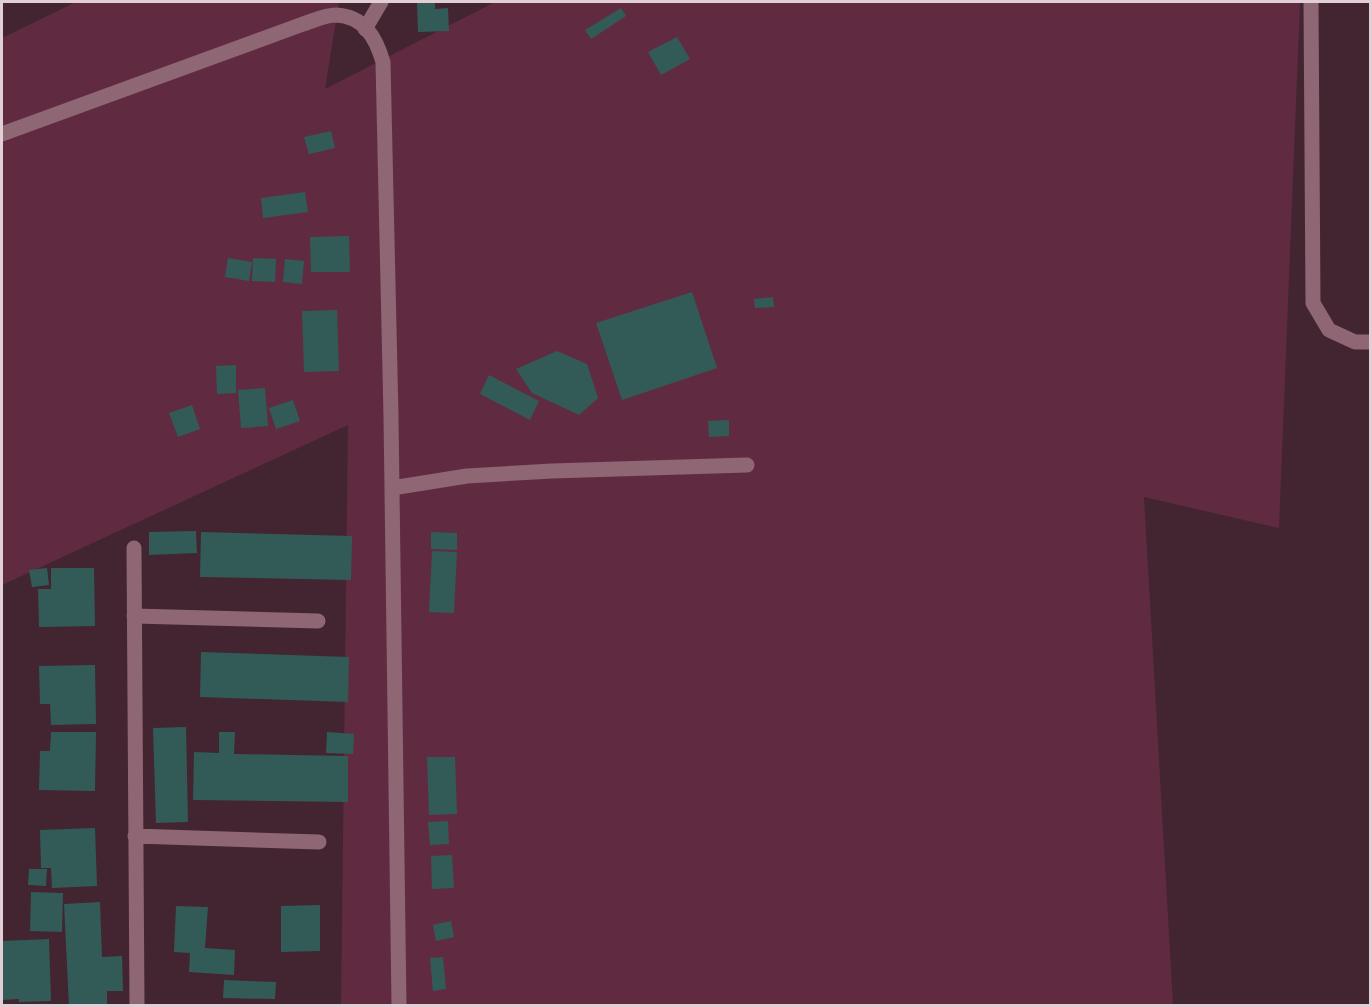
<svg xmlns="http://www.w3.org/2000/svg" width="1372" height="1007" font-family="Arial,sans-serif">
	<rect width="100%" height="100%" fill="#422530"/>
	<path fill="#602b41" d="M76,2H339L325,89L495,2H1300L1279,528L1144,497L1173,1005H341L348,425L2,585V38Z"/>
	<path fill="#325b57" d="M417,2H435V9L448,8L449,31L418,32Z
		M621,8L626,16L591,39L585,30Z
		M677,37L690,59L661,75L648,52Z
		M331,131L335,148L309,154L304,137Z
		M305,192L308,212L263,218L261,198Z
		M349,236L350,272H311L310,237Z
		M228,258L252,262L249,281L225,277Z
		M253,258L276,259L275,282L252,281Z
		M285,259L304,261L302,284L283,282Z
		M692,292L717,368L622,400L596,323Z
		M773,297L774,307L755,308L754,299Z
		M337,310L339,371L304,372L302,311Z
		M557,351L587,364L598,398L579,415L532,393L516,369Z
		M236,365V393L217,394L216,366Z
		M489,375L539,401L530,420L480,394Z
		M265,388L268,426L241,428L238,390Z
		M293,400L300,421L276,429L269,408Z
		M192,405L200,429L178,437L169,413Z
		M729,420V436L709,437L708,421Z
		M196,531L197,553L149,555V532Z
		M201,532L352,536L351,580L200,577Z
		M431,532L457,533V550L431,549Z
		M432,551L457,552L454,613L429,612Z
		M47,568L49,585L32,587L29,570Z
		M51,568H94L95,626L39,627L38,589H51Z
		M201,652L349,657L348,702L200,697Z
		M95,665L96,724L51,725L50,704H40L39,666Z
		M186,727L188,822L156,823L153,728Z
		M51,732H96L95,791L39,790L40,751H50Z
		M219,732H235L234,754L348,756V802L193,800L194,752L219,753Z
		M327,732L354,734L353,754L326,753Z
		M427,757H455L457,814L429,815Z
		M448,821L449,844L430,845L428,822Z
		M95,828L97,886L52,888L51,868H41L40,830Z
		M452,855L454,888L432,889L431,856Z
		M29,869H47L46,886L28,885Z
		M31,892L63,893L62,932L30,931Z
		M100,902L102,957L122,956L123,991H107V1006H69L64,904Z
		M320,905V951L281,952V906Z
		M176,906L208,907L205,948L235,950L234,975L189,972L190,953L174,952Z
		M451,921L454,937L436,941L433,925Z
		M49,939L51,1001L19,1002V999L2,1000V941Z
		M443,957L446,989L433,991L430,958Z
		M224,980L276,982L275,999L223,998Z"/>
	<g fill="none" stroke-linecap="round" stroke-linejoin="round">
		<path stroke="#8e6674" stroke-width="15" d="M1311,2L1313,303L1329,330L1355,342H1370
			M365,29L381,2
			M2,134L303,24C313,21 325,15 336,15C364,16 376,38 383,62L391,416L399,1006
			M392,488L467,476L552,471L747,465
			M134,548L137,1006
			M134,616L318,621
			M135,836L319,842"/>
	</g>
	<rect width="1372" height="1007" fill="none" stroke="#e2cfd5" stroke-width="6"/>
</svg>
